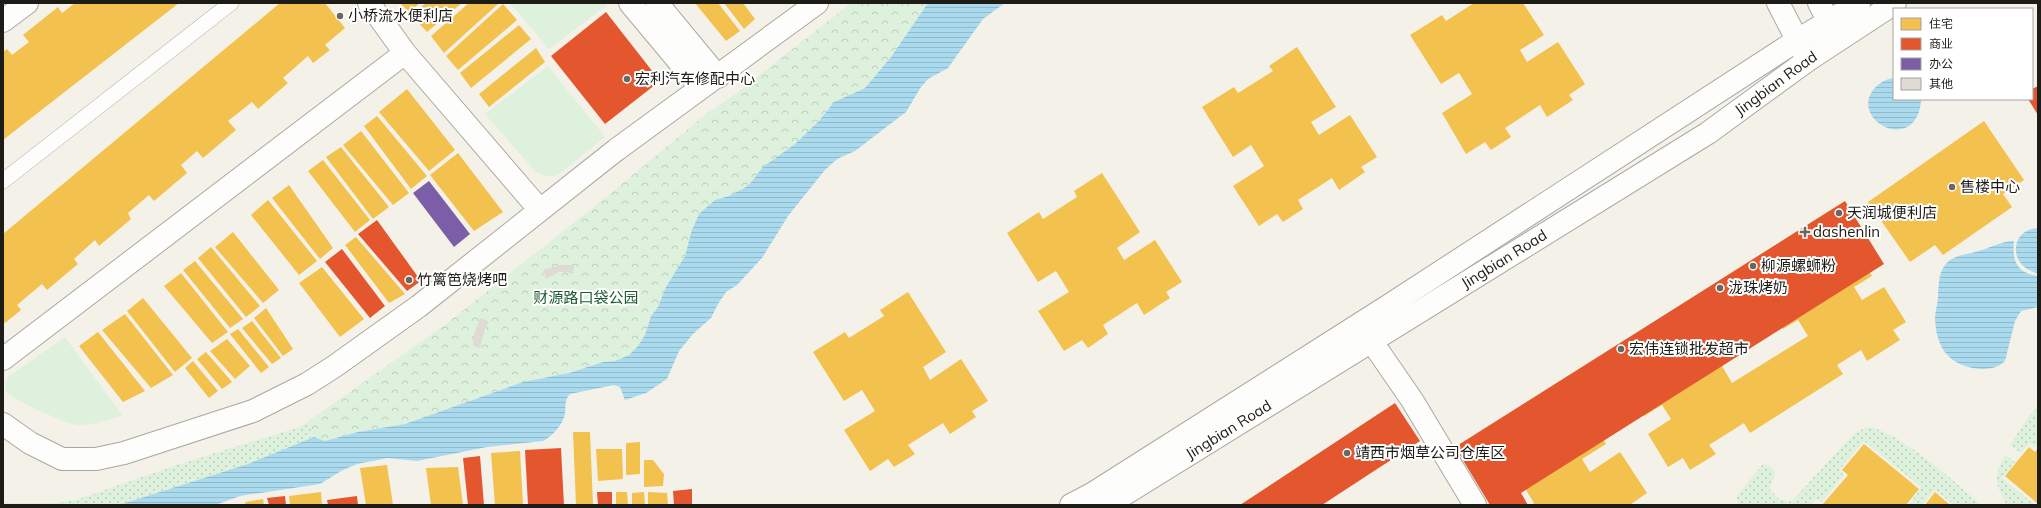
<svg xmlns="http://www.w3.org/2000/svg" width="2041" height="508" font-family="Mulish,'Noto Sans SC',sans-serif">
	<defs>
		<pattern id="grass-dots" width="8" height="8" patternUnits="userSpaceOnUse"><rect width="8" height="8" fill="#ddf1dc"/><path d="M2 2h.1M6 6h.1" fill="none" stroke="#bdcebc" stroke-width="1.8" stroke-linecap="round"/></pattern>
		<pattern id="park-crowns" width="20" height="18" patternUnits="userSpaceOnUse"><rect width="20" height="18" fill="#ddf1dc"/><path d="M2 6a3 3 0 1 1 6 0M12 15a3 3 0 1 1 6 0" fill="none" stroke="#bdcebc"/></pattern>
		<pattern id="water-rules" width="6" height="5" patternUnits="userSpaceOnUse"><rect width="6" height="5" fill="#aadaee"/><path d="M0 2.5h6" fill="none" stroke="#92bacb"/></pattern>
	</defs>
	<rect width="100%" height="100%" fill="#f4f2e8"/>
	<path fill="url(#grass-dots)" d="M2038,406V444L2035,448L2030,443L2021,453L2010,445L2028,417Z
		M307,422L314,437L248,464L119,505H3V503H57L79,499L177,465L300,427Z
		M1867,427C1896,429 1958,484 1981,505H1954L1935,490L1922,505H1909L1921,487L1864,441L1839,470L1844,475L1822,502L1816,499L1811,505H1740C1736,500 1736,497 1740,492L1762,465L1766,464L1773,469L1775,474L1769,489L1779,499L1789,502L1793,500L1848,440L1857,432Z
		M2005,455L2015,462L2002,478L2035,505H2007C1995,484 1993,476 2005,455Z"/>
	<path fill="url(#park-crowns)" d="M851,3H928L891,57L865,88L834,102L819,121L795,144L763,167L748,186L729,196L715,200L691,233L685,256L666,287L658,307L651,316L645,335L638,346L629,355L615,361L603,362L569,373L523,382L405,424L358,432L325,441L314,437L307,422L442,327L605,198L706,114L738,92Z"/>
	<path fill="#ddf1dc" d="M510,3H605L607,5L549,49Z
		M548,66L605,137L558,175C549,177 544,176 536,172L485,114Z
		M65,337L123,416C109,419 92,426 77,425C67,424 13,400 7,392C4,387 6,381 8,377Z"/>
	<path fill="url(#water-rules)" d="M928,3H1005L983,19L948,68L928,79L921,87L906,112L855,151L837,159L824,171L788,216L762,258L737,285L726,292L718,304L711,318L693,334L679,351L667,379L646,393L625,400L620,387L614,385L570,394C564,401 566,405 565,414C563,424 552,437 543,441L487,447L417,461L388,458L357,464L341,471L320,484L240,496L215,505H119L248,464L314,437L325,441L358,432L405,424L523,382L569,373L603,362L615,361L629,355L638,346L645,335L651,316L658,307L666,287L685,256L691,233L699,214L715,200L729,196L748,186L763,167L795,144L819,121L834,102L865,88L891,57Z
		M1894,78V99H1920L1921,101C1916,155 1850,121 1873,90C1879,83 1885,79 1894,78Z
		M2038,228V273C2008,268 2009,229 2038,228Z
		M2014,241C2012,260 2016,273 2038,276V307L2021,311L2015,321L2005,361C1998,368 1990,369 1980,369C1949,366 1936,348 1935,318C1935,311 1938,304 1938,297C1939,284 1938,269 1950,260C1959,254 1971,254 1982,250C1992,247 2002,241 2014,241Z"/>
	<path fill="#f2c14e" d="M75,3H179L3,140V52L7,49L12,55L29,42L23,35L58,7L62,13Z
		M280,3H325L345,28L325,45L330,50L313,63L308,56L283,78L288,83L258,109L252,102L228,121L236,130L203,158L197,151L181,165L187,173L154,201L149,195L128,213L131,219L99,246L95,240L74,259L78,264L47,290L42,284L17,305L21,310L5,323L3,320V234Z
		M400,3H420L409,12Z
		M426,3H462L427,32L411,15Z
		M469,3H499L444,53L431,36Z
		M695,3H718L740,31L726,41Z
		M724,3H743L755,19L744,29Z
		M1474,3H1523L1544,35L1520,50L1527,62L1558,42L1585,84L1569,95L1573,100L1547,117L1540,105L1505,128L1511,137L1491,150L1485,142L1466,154L1442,113L1472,94L1459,73L1441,84L1410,35L1442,15L1446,21Z
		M503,4L517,20L458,70L446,56Z
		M519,25L531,39L471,88L460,73Z
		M1297,47L1336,107L1311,122L1319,135L1350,115L1377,157L1361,167L1365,172L1339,190L1332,178L1298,200L1303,209L1283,222L1277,214L1259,226L1233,186L1264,166L1251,145L1233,157L1202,107L1234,87L1238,93L1273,71L1269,66Z
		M536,48L545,62L489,107L479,94Z
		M407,89L455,150L429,171L379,112Z
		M377,116L427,176L411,189L364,126Z
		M1984,121L2024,180L2003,194L2012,207L1943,255L1935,245L1910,262L1868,202Z
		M361,131L409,193L393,205L343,145Z
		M341,147L389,207L373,219L326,157Z
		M458,153L503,212L474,231L430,175Z
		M323,160L370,220L355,232L308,171Z
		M1102,173L1140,232L1117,248L1124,260L1155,240L1182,282L1166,292L1170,298L1144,315L1137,303L1103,325L1108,334L1088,348L1082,340L1064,351L1038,311L1069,292L1056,271L1038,282L1007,233L1039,212L1043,219L1077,197L1074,191Z
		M289,185L333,248L320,259L272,198Z
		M268,200L317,261L299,275L251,215Z
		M1839,222L1872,276L1854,287L1862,300L1884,287L1906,322L1893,330L1900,340L1867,361L1861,350L1837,365L1843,374L1750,433L1744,423L1709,445L1716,454L1690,470L1683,458L1668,467L1648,434L1671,419L1662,405L1644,416L1613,367L1636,354L1638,358L1681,331L1680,325L1701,312L1731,360L1722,366L1732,383L1808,336L1798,320L1783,329L1752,278L1770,267L1773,272L1822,241L1819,235Z
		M233,232L279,290L263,303L215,247Z
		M356,237L405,294L389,303L345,245Z
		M211,247L260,306L246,317L198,258Z
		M195,261L243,319L230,328L183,270Z
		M322,267L364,319L340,337L299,283Z
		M181,273L228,332L212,343L164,286Z
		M908,292L946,352L923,367L930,380L961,359L988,401L972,411L976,417L950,434L943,423L908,445L915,454L894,467L888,459L870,471L844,430L875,411L862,390L844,401L813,352L845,332L849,338L884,316L880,310Z
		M143,298L192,358L175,372L127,311Z
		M266,308L293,349L283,356L254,318Z
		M125,314L173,375L151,388L102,330Z
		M252,321L281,358L272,364L242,328Z
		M238,329L269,367L261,373L230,334Z
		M98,332L145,391L123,402L79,346Z
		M227,339L250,366L235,379L210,351Z
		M206,352L232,382L222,389L197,359Z
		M193,361L218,391L209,398L185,368Z
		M1568,384L1606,444L1582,459L1590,472L1620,452L1647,493L1631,504L1632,505H1531L1534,503L1521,482L1503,494L1472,444L1504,424L1508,430L1543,408L1539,402Z
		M573,432H590L593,505H576Z
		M640,442V474L626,475V443Z
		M1864,444L1919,489L1906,505H1822L1848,475L1842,470Z
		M2029,447L2035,452L2038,448V504L2005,476Z
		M596,449H622L623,479L598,481Z
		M520,451L523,505H495L491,453Z
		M644,460H653L664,474L663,486L644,487Z
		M387,465L393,505H366L360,468Z
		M458,467L463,505H431L426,468Z
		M321,492L322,505H290L289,496Z
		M616,492H627L628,505H616Z
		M644,492L645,505H632V493Z
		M648,492L667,493L668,505H648Z
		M1935,492L1950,505H1925Z
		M263,499L264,505H246L245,502Z"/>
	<path fill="#e4572e" d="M606,12L660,81L605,124L551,56Z
		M2038,86V115L2028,99H2032V89Z
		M1845,201L1884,264L1521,493L1528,505H1490L1455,447Z
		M377,220L421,281L407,291L358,234Z
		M342,249L385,306L370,318L325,262Z
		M1395,403L1420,441L1322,505H1240Z
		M561,448L564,505H528L525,450Z
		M480,456L484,505H468L463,458Z
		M692,489V505H674L673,491Z
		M597,492H612V505H598Z
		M285,496L286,505H269L267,498Z
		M357,496L358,505H328L327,500Z"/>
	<path fill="#7b5ea7" d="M429,181L470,234L454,247L413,193Z"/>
	<path fill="#dfdbd4" d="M560,265H574L573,274L567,272H559L546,279L543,270Z
		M480,318L489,321L485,329L480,348L473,346V338Z"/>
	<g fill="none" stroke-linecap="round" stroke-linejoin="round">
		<g stroke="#aaa8a1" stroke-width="16">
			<path id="service" d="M3,181L231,3"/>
		</g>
		<g stroke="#aaa8a1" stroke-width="24">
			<path id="minor" d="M369,3L405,53L540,210
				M630,3L701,88
				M657,3L718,77
				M3,21L27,3
				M1372,342L1412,400L1475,505
				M3,359L405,53
				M3,424L30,443L62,459H96L124,453L253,411L307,384L335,366L419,306L616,150L817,3"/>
		</g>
		<g stroke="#aaa8a1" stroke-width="24">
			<g id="secondary">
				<path d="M1778,3L1804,53"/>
				<path d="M1819,3L1836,36"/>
				<path d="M1071,505L1092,494L1385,308L1796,41L1859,3"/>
				<path id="s1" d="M1107,505L1708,133L1808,60L1895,3"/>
			</g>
		</g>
		<use href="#service" stroke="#fdfdfc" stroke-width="15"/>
		<use href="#minor" stroke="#fdfdfc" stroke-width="22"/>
		<use href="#secondary" stroke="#fdfdfc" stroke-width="22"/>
	</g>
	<g fill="#686760" stroke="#fff" stroke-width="1.5">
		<circle cx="340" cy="16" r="4"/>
		<circle cx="627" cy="79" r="4"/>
		<circle cx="1952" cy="187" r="4"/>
		<circle cx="1839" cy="213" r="4"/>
		<path d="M1803 226h4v4h4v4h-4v4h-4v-4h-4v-4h4z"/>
		<circle cx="1753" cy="266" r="4"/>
		<circle cx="409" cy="280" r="4"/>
		<circle cx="1720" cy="288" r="4"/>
		<circle cx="1621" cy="349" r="4"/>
		<circle cx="1347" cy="453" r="4"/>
	</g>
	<g text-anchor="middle" stroke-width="4" stroke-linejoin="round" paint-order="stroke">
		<g font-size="15" fill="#1d1c16" stroke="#fff" text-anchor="start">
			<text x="348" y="21">小桥流水便利店</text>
			<text x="635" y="84">宏利汽车修配中心</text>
			<text x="1960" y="192">售楼中心</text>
			<text x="1847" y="218">天润城便利店</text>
			<text x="1813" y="237">dashenlin</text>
			<text x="1761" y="271">柳源螺蛳粉</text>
			<text x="417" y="285">竹篱笆烧烤吧</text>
			<text x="1728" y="293">泷珠烤奶</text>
			<text x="1629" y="354">宏伟连锁批发超市</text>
			<text x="1355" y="458">靖西市烟草公司仓库区</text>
		</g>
		<g font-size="15" fill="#1d1c16" stroke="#fff">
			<text dy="5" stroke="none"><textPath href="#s1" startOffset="791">Jingbian Road</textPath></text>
			<text dy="5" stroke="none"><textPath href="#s1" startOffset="467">Jingbian Road</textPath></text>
			<text dy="5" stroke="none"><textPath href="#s1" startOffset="143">Jingbian Road</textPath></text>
		</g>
		<g font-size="15" fill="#1d5a32" stroke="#fff">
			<text x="586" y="303">财源路口袋公园</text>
		</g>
	</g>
	<rect width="2041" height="508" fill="none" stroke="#1d1c16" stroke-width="8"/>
	<rect x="1893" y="8" width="140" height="92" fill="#ffffff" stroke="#a5a4a2"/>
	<rect x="1901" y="18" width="20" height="12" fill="#f2c14e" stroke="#a5a4a2"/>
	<text x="1929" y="28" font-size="12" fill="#1d1c16">住宅</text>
	<rect x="1901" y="38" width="20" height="12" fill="#e4572e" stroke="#a5a4a2"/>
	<text x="1929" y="48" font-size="12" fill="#1d1c16">商业</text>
	<rect x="1901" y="58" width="20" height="12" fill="#7b5ea7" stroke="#a5a4a2"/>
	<text x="1929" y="68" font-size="12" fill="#1d1c16">办公</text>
	<rect x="1901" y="78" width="20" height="12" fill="#dfdbd4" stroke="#a5a4a2"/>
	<text x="1929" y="88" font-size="12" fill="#1d1c16">其他</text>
</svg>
